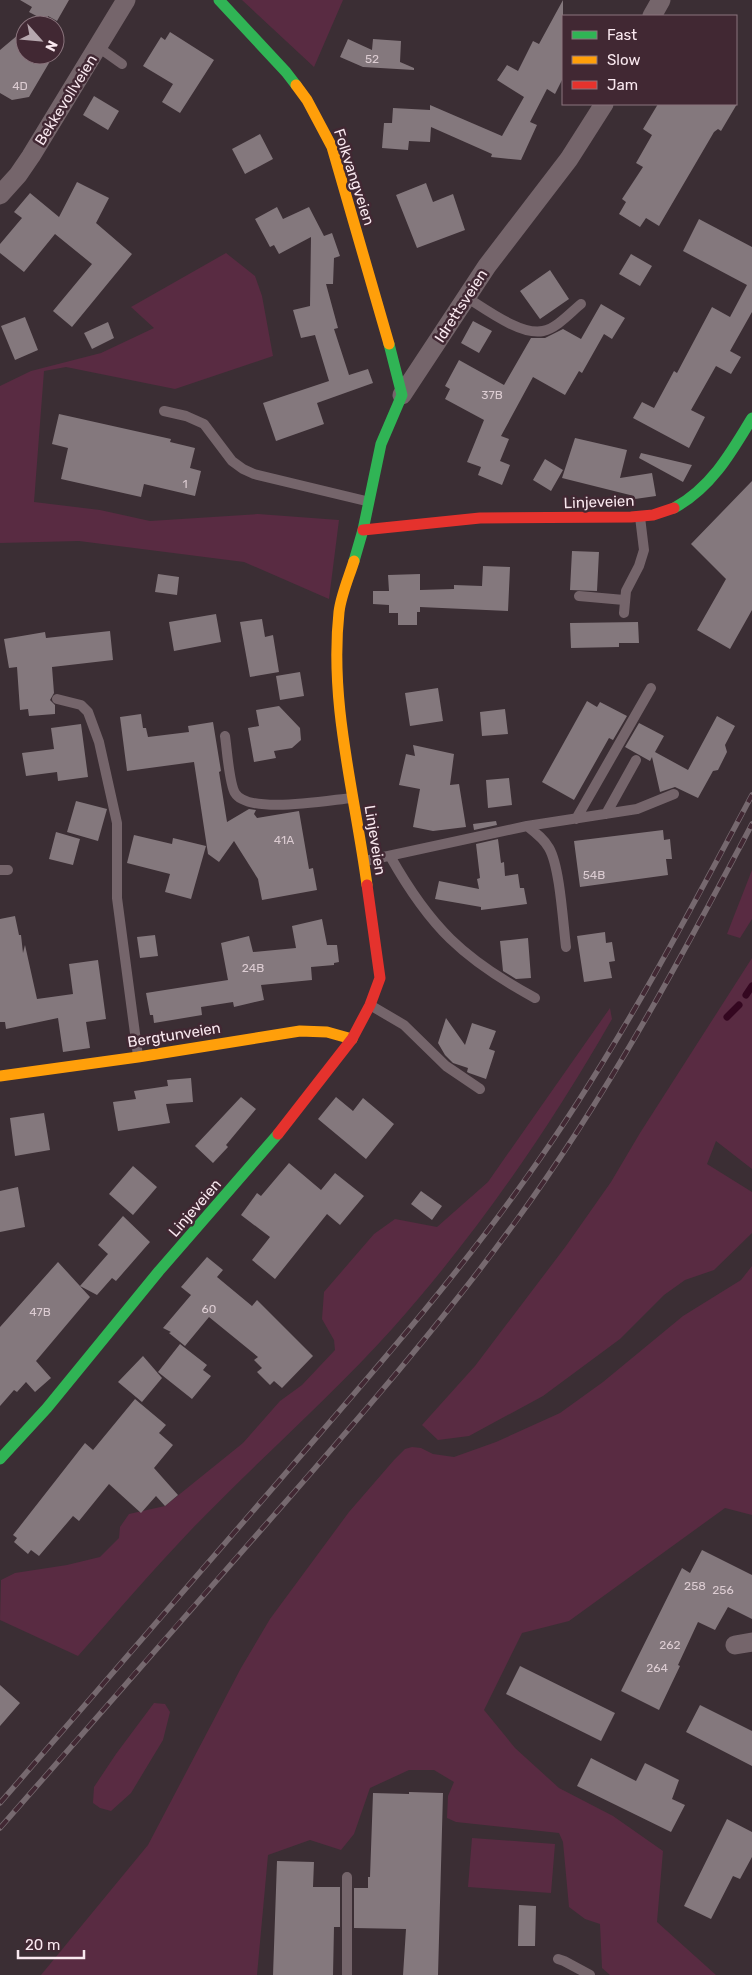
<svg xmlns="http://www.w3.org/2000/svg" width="752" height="1975" font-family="Rubik,sans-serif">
	<rect width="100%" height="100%" fill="#3b2e34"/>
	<path fill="#592b42" d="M242,0H343L314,67Z
		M226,253L255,276L262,296L273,356L175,389L66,367L44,371L34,502L100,510L150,521L258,514L339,520L329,599L244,562L79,541L0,543V386L31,371L101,353L154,328L131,307Z
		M752,870V919L740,938L727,934Z
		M752,958V1169L716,1141L707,1164L752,1192V1233L714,1270L685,1280L664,1295L620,1339L543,1396L469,1436L438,1440L422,1425L475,1366L566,1246L611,1182L640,1133Z
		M610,1008L612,1019C549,1129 476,1235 392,1329C328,1400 256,1462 190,1531C152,1571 115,1614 78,1656L0,1620L1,1580L15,1573L67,1565L100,1557L119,1538L120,1527L129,1514L165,1506L243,1443L280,1401L302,1385L335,1350L334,1340L322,1319L324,1292L374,1234L395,1219L437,1227L488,1182Z
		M752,1266V1515L725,1508L569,1621L522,1633L484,1710L515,1748L559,1788L613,1816L663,1851L657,1922L716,1975H610L602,1968L600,1924L585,1919L569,1907L563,1842L559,1833L456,1822L447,1818L448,1796L454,1782L434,1770H409L370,1788L354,1834L341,1850L310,1840L268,1855L257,1975H41L148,1845L241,1668L270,1619L349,1512L394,1460L405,1449L412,1447L421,1448L433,1454L454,1457L496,1442L560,1413L603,1382L683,1316L741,1280Z
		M154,1703L165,1704L170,1712L163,1740L131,1793L111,1811L100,1808L93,1803L94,1787L116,1754Z
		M472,1838L555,1844L551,1893L468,1887Z"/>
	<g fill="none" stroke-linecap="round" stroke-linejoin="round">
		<path stroke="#340720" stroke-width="7" d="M746,995L752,986
			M727,1017L739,1005"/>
	</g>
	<path fill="#84787d" d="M20,0H69L57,21L48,16L46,21L29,12L32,7Z
		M563,0V78L555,94L547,89L530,122L537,125L521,160L491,157L492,154L431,127L430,142L409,141L408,150L382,148L384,123H392L393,108L430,110V105L502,136L524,97L497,80L507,65L518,71L533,41L539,44Z
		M25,29V55H44L49,63L29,97L12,100L0,93V50Z
		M170,32L214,60L180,113L162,102L173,84L143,66L161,37L165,40Z
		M348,39L372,50L373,39L401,41L400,62L414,68V70L363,67L340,57Z
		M94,96L119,111L108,130L83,115Z
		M658,104H737L721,131L718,129L714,132L659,226L646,218L640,227L619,214L626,202L622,199L643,167L636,163L652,135L643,129Z
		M260,134L273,159L245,174L232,149Z
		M77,182L109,198L96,223L132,254L72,327L53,311L92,264L55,234L24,272L0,253V244L22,218L14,212L30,193L59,217Z
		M426,183L433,202L453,194L465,230L417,248L396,195Z
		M277,207L283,219L309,207L324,236L332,233L340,256L334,258L333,284H326L338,328L334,329L349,375L368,369L373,383L317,403L324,424L276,441L263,403L329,381L315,335L301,338L293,310L310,306L311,237L279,254L274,245L270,247L255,219Z
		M699,219L752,247V312L730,351L741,357L731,374L716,366L691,410L705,417L689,448L633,418L642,402L654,408L674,371L677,373L712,307L730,317L747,285L683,251Z
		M631,254L652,266L640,286L619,274Z
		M550,270L569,299L540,319L520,291Z
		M601,304L625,318L612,339L604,334L582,373L579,371L565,395L533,377L501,436L509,439L500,461L510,465L502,485L478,475L481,467L467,462L484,420L445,399L450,389L445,386L459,360L504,385L531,338H545L563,329L581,339Z
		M25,317L38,350L15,360L1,326Z
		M473,321L492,331L479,353L461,343Z
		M108,322L114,338L92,349L84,333Z
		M59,414L171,439L170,442L195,448L190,468L201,471L195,496L144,484L141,497L61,479L68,448L52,444Z
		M575,438L627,450L620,478L652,473L656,496L635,499L634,496L562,478Z
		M641,453L692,465L683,482L639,458Z
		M545,459L563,470L551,491L533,480Z
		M752,481V610L730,649L697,630L726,579L691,544Z
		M572,551L599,552L597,591L570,590Z
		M483,566L510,567L508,611L420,607V612H417V625H398V613H389V605L373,604V591H389L388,575L420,574V590L454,589V585L482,586Z
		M158,574L179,577L177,595L155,592Z
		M216,614L221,642L174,651L169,622Z
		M262,619L265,637L273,635L279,672L250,677L240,622Z
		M638,622L639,643H619V647L571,648L570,623Z
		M110,631L113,660L52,667L54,693L50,700L55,705V714L29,716L28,709L20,710L17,667L9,668L4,639L45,632L46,638Z
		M300,672L304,696L280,700L276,676Z
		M438,688L443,721L410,726L405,693Z
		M587,701L597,707L600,702L627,716L613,740L609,738L574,800L542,782Z
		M279,706L300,728L301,740L292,748L274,751L276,758L254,762L248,728L259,726L256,710Z
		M505,709L508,734L482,736L480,712Z
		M141,714L143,728H146L148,737L189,732L188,726L213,722L221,771L219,772L227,822L249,809L256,810L254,814L257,818L299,811L309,869L313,868L317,890L262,900L258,879L234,841L219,862L208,854L194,762L127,771L120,717Z
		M717,716L735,726L725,745L727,752L718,770L713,771L698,798L675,787L660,792L652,757L650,761L625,747L639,723L664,736L655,752L688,770Z
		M81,724L88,777L58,781L57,772L26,776L22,753L54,749L51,728Z
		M413,745L454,754L450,785L459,784L466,827L433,831L413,827L420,789L399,785L406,754L415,756Z
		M509,778L512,805L488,808L486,780Z
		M76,801L107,809L98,841L67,832Z
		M496,821L497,825L474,830L473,824Z
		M663,830L664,840L670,839L672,859H666L668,875L580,887L574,841Z
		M56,832L80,839L73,865L49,859Z
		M134,835L172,844L173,838L206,846L191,899L165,892L170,874L127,863Z
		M498,839L501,863L504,862L505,876L518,874L520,888H524L527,904L481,910V907L435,899L439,881L479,889L477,879L480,878L476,844Z
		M15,916L19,935H21L23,953L25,945L37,999L73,994L69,964L98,960L106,1019L86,1022L90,1048L63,1052L58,1018L6,1029L5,1022H0V919Z
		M322,919L327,945H337L339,962L334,963V965L311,967L312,980L261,985L264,1000L234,1007L233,1002L201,1007L202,1015L154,1023L153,1015H150L146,993L228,980L221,943L249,936L253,952L296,948L292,926Z
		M605,932L606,943L612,942L615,961L609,962L612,978L584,982L577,936Z
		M155,935L158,956L140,958L137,937Z
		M528,938L531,978L516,979L503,971L500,941Z
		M446,1018L465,1045L472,1023L496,1031L489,1049L495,1051L486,1079L469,1073L467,1072L468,1068L453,1063L445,1055L438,1043Z
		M191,1078L193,1102L166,1104L170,1123L118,1131L113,1102L136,1099L134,1091L168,1086L167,1080Z
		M241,1097L256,1109L226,1145L228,1147L213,1163L195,1146Z
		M336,1097L353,1111L363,1098L394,1124L366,1159L318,1119Z
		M44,1113L50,1150L15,1156L10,1118Z
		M289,1163L321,1190L335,1173L364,1196L340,1225L327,1214L275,1279L252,1260L270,1237L241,1215L257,1193L261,1196Z
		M133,1166L157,1187L133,1215L109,1194Z
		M18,1187L25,1227L0,1232V1191Z
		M421,1191L442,1206L432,1220L411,1204Z
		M123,1216L150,1242L116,1281L112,1278L97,1295L80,1286L108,1254L98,1245Z
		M207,1257L223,1270L217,1277L252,1306L257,1300L313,1356L282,1388L274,1381L270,1385L257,1372L262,1368L254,1360L258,1357L209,1317L185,1346L169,1333L171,1332L163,1328L191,1295L181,1287Z
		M58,1262L90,1297L36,1361L51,1378L35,1392L26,1382L17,1392L14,1390L0,1406V1327Z
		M180,1344L207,1365L203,1370L211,1376L192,1399L158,1372Z
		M143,1356L162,1378L142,1402L118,1382Z
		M135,1399L166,1425L159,1433L173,1445L154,1468L178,1495L165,1506L156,1496L141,1513L109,1484L79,1521L73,1516L39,1556L31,1550L28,1554L14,1542L17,1538L13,1535L85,1443L93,1450Z
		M702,1550L752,1575V1619L728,1607L715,1630L698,1622L678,1665L680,1666L659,1710L621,1691L682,1568L690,1573Z
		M520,1666L615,1713L601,1741L506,1694Z
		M0,1685L20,1703L0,1726Z
		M700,1705L752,1731V1766L686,1732Z
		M591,1758L636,1781L645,1763L679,1780L672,1799L685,1805L671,1832L577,1786Z
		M409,1792L443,1793L438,1975H403L406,1929L354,1928V1888H368V1877H370L373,1793L409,1794Z
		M727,1819L752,1832V1857L740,1879L733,1876L711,1919L684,1906Z
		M277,1861L314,1862L313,1887H340V1927H334L333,1975H273Z
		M519,1905L536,1906L535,1946H518Z"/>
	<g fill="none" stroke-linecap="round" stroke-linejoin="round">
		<path stroke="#75656b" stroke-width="10" d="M98,47L122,64
			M466,297C484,308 521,336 543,331C557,328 570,313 581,304
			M164,411L186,416L204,424L232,461L243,469L254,474L366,501
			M579,596L624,600
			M624,613L626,591L639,566L644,550L640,517
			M57,699L81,705L88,712L99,742L117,823V898L138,1056
			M225,736C227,749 229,783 235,793C248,815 329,800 352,798
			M606,814L636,760
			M576,819L651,688
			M527,826C536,833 544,839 549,848C560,867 563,923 566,947
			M390,856C430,927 463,959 535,998
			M365,861L527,826L637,809L674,794
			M0,870H8
			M370,1005L404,1025L446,1066L480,1089
			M558,1959L564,1961L590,1975
			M347,1975V1877"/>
		<path stroke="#75656b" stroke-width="19" d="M652,16L661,0
			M0,195L18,175L31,156L126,0
			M402,395L487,266L569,159L604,104
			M735,1645L752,1642"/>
		<path stroke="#30b455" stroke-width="11" d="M219,0L286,72L296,85
			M674,508C711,488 731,453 752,418
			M354,561L363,530L381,444L402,395L389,344
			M0,1459L47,1408L159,1271L278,1134"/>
		<path stroke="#ff9f0a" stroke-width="11" d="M296,85L307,100L332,147L389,344
			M354,561C349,577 341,595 339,612C329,704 355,794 367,885
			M0,1076L138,1057L300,1031L327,1032L352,1039"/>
		<path stroke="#e5322d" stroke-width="11" d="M363,530L480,518L631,517L653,515L674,508
			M278,1134L352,1039L370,1005L380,978L367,885"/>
		<g stroke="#76696f" stroke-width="5.5">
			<path id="rail" d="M0,1803C97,1691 194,1579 291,1467C372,1373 455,1279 527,1177C613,1057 682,926 752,795
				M0,1828C92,1723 183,1618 275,1514C358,1419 442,1323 516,1221C607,1096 680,960 752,824"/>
		</g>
		<use href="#rail" stroke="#412833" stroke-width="4" stroke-dasharray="11" stroke-linecap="butt"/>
	</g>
	<g text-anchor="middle" stroke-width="5" stroke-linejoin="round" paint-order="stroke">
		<g font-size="12" fill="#dcccd2">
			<text x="372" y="63">52</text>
			<text x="20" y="90">4D</text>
			<text x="492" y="399">37B</text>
			<text x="185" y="488">1</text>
			<text x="284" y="844">41A</text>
			<text x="594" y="879">54B</text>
			<text x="253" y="972">24B</text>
			<text x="209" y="1313">60</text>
			<text x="40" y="1316">47B</text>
			<text x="695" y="1590">258</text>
			<text x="723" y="1594">256</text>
			<text x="670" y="1649">262</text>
			<text x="657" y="1672">264</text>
		</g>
		<g font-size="15" fill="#f9e8ef" stroke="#412833">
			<text transform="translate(66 100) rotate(-58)" y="5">Bekkevollveien</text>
			<text transform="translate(354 177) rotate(72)" y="5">Folkvangveien</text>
			<text transform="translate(461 306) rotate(-57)" y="5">Idrettsveien</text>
			<text transform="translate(599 502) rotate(-2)" y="5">Linjeveien</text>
			<text transform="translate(375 840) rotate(81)" y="5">Linjeveien</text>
			<text transform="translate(174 1035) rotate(-9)" y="5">Bergtunveien</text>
			<text transform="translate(195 1208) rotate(-49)" y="5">Linjeveien</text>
		</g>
	</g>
	<rect x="562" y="15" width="175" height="90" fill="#412833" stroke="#8b757e"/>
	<rect x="572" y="31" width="25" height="8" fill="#30b455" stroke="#8b757e"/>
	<text x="607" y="40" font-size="15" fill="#f9e8ef">Fast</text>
	<rect x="572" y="56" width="25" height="8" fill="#ff9f0a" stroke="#8b757e"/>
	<text x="607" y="65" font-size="15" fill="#f9e8ef">Slow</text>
	<rect x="572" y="81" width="25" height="8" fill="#e5322d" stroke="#8b757e"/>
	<text x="607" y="90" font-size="15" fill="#f9e8ef">Jam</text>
	<g transform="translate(40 40) rotate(117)"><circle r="24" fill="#412833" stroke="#8b757e"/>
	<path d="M0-4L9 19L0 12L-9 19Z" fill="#b6a7ae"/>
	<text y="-8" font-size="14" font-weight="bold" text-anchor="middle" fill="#f9e8ef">N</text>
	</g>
	<path d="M18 1950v8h66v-8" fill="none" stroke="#f9e8ef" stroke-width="2.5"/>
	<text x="25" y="1950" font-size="15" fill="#f9e8ef" stroke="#412833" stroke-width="4" paint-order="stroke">20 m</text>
</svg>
